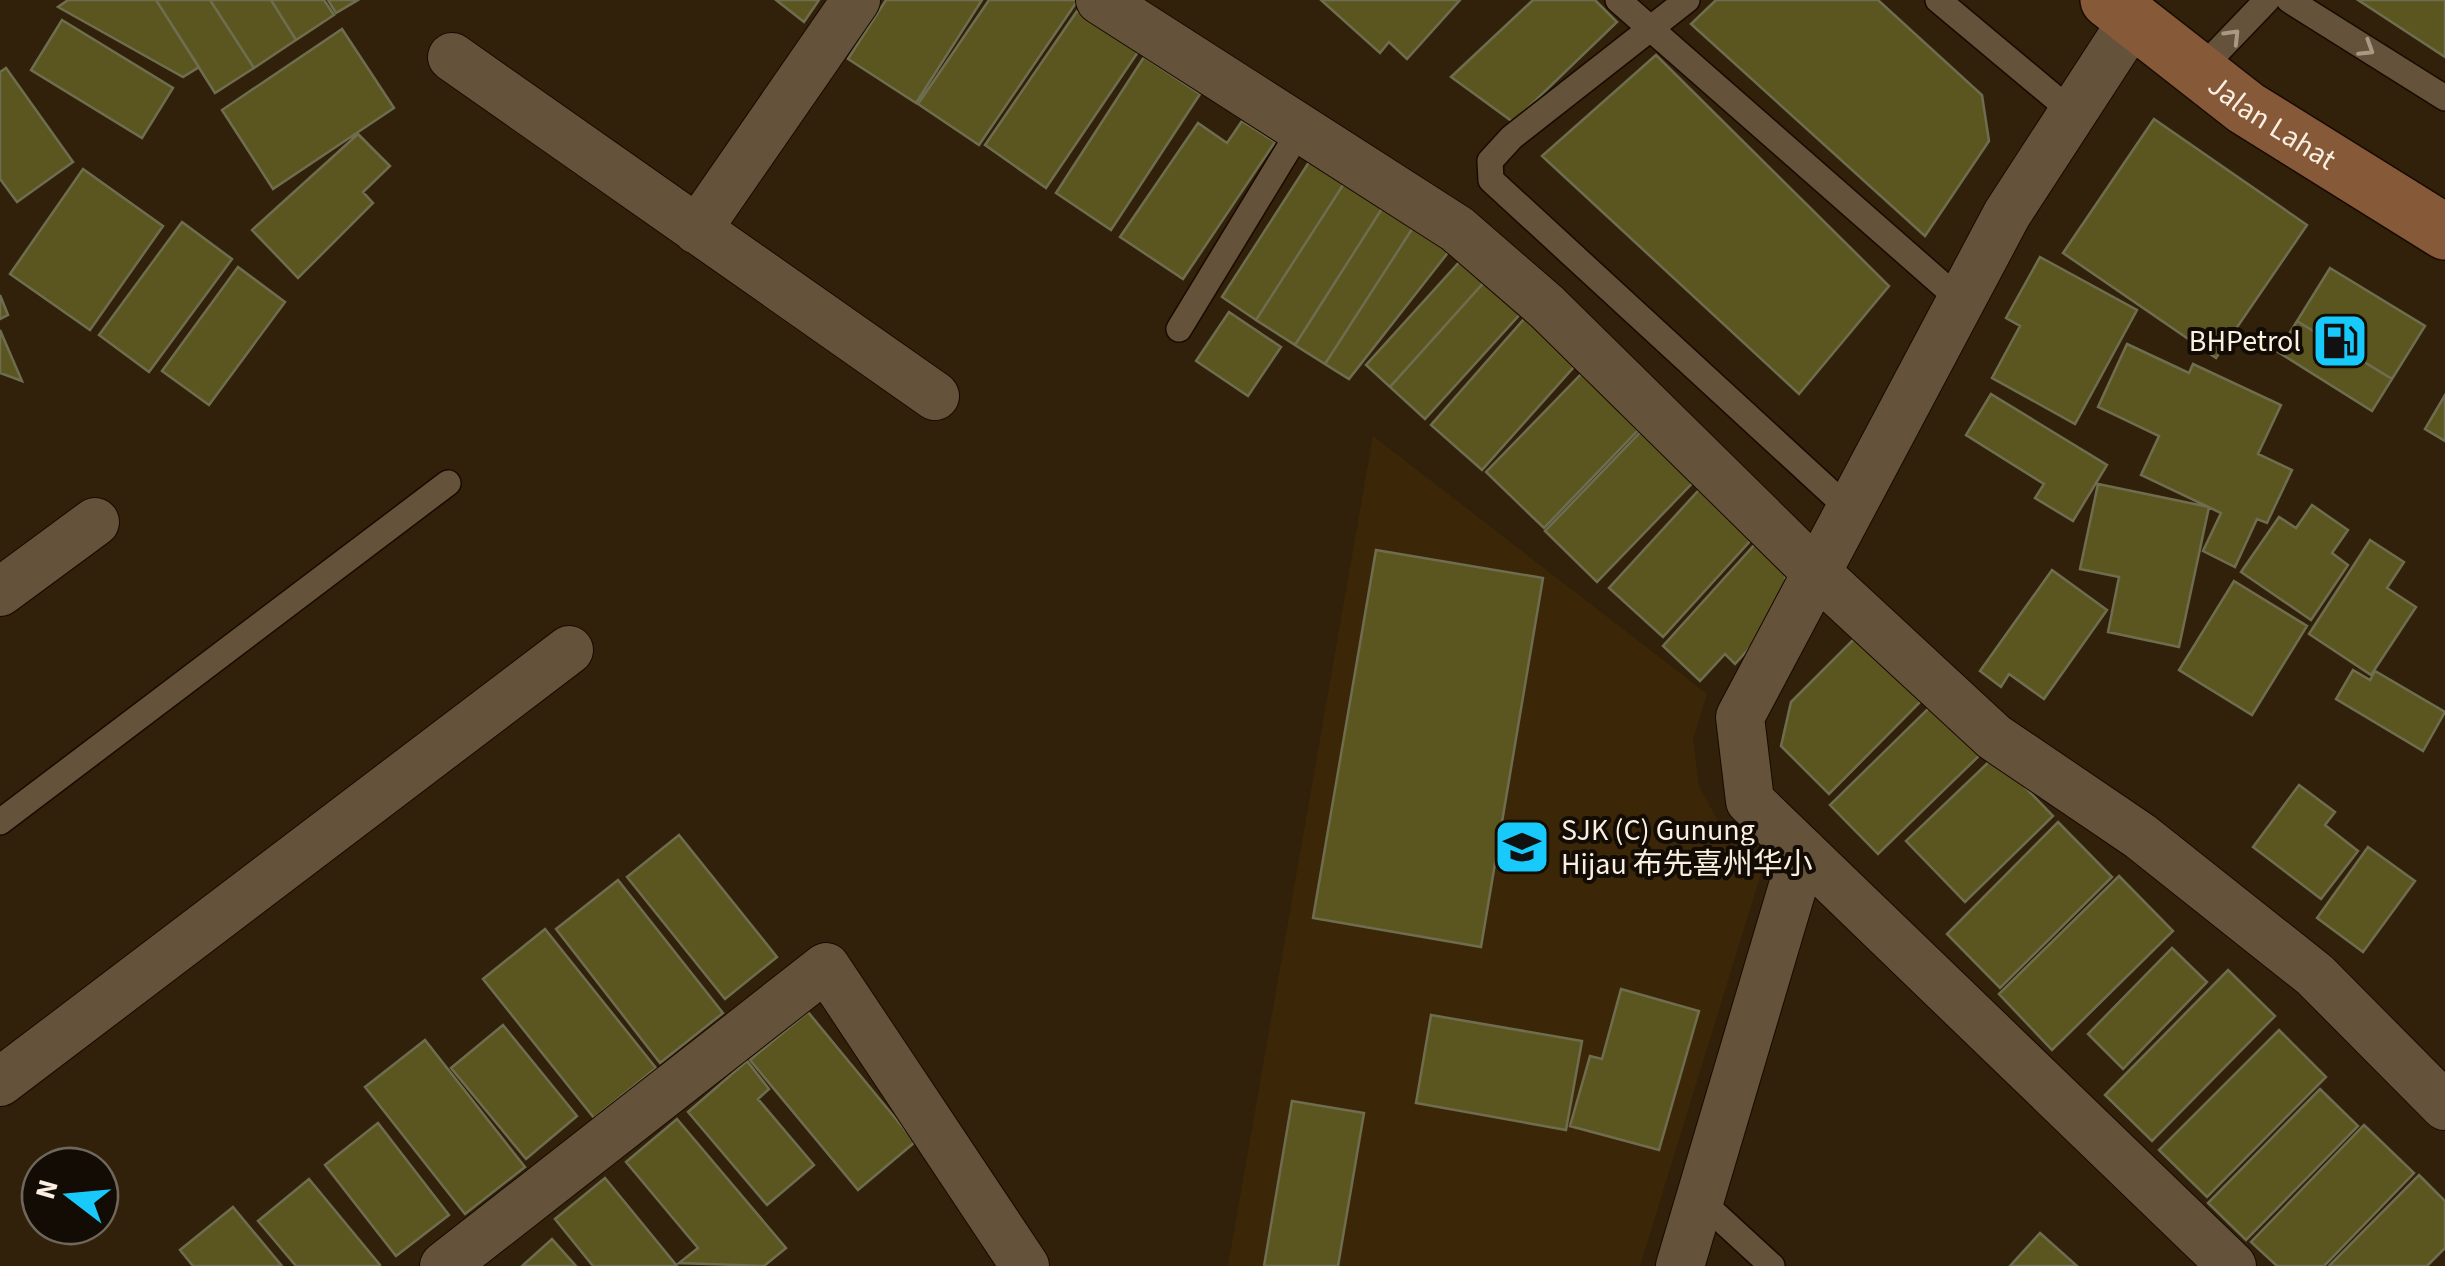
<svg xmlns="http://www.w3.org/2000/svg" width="2445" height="1266" font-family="'Source Sans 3','Noto Sans SC',sans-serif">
	<rect width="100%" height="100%" fill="#31210a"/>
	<path fill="#3b2707" d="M1373,436L1707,694L1693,740L1699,786L1721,827L1763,867L1640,1266H1228Z"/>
	<path fill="#5b5620" stroke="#6f6d4f" stroke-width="2.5" d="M68,0H156L199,67L183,77L58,7Z
		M156,0H210L254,68L215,93Z
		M210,0H271L296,40L254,68Z
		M271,0H324L334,15L296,40Z
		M328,0H358L336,13Z
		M776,0H819L804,22Z
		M886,0H982L916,103L848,59Z
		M989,0H1078L979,145L918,104Z
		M1321,0H1460L1407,59L1389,42L1380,53Z
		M1533,0H1595L1617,22L1513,122L1451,77Z
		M1716,0H1878L1982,95L1989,141L1925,236L1691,24Z
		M2358,0H2445V57Z
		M1077,11L1138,52L1046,188L985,145Z
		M62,20L173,88L142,138L31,70Z
		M342,29L394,108L273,189L222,110Z
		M1656,55L1889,286L1799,394L1542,156Z
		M1144,57L1200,94L1111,230L1056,193Z
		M6,68L73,162L17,202L0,179V72Z
		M2154,119L2307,225L2216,358L2063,253Z
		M1242,121L1275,142L1183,279L1120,237L1198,123L1227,143Z
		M358,134L390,166L363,192L373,203L298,278L252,230Z
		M1311,159L1345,182L1256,320L1222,297Z
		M83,169L163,226L90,330L10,274Z
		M1345,182L1383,207L1295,345L1256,320Z
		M1383,207L1414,226L1325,364L1295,345Z
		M182,222L232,259L149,372L99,335Z
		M1414,226L1450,250L1349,379L1325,364Z
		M1472,248L1495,270L1390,387L1366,365Z
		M2040,257L2137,310L2075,424L1992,378L2020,326L2006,318Z
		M238,267L285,302L209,405L162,371Z
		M2330,268L2425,326L2392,379L2297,321Z
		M1495,270L1531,302L1425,419L1390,387Z
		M0,295L8,315L0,319Z
		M1537,304L1589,350L1482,470L1431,425Z
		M1229,312L1281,347L1248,396L1196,361Z
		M2297,321L2392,379L2372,411L2278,352Z
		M0,330L22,381L0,373Z
		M2127,344L2189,373L2193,364L2281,405L2258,454L2292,470L2267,523L2257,519L2235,567L2203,551L2221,513L2141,475L2159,436L2098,407Z
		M1588,367L1645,423L1544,528L1486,472Z
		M1991,394L2107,465L2073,521L2035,498L2044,484L1966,435Z
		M2445,395V441L2425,429Z
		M1653,419L1706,469L1597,582L1545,531Z
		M1708,480L1761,529L1663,637L1609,588Z
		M2098,484L2209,507L2179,647L2108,632L2119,577L2080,569Z
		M2312,505L2348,530L2332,553L2348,565L2311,620L2241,572L2279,517L2296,528Z
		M1765,533L1798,563L1785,578L1800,592L1735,664L1725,654L1700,681L1663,646Z
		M2370,540L2404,562L2387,588L2416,607L2371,675L2309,634Z
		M1376,550L1543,578L1481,947L1313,918Z
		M2052,570L2107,610L2044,699L2009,674L2001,687L1980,671Z
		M2234,581L2307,626L2252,715L2179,670Z
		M1866,627L1930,692L1829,794L1781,746L1791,702Z
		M2353,670L2370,680L2375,671L2445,712L2423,751L2336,699Z
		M1935,702L1984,751L1878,854L1830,805Z
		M1995,756L2053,816L1965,902L1906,841Z
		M2299,785L2335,812L2325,825L2358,851L2321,899L2253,847Z
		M2058,822L2112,877L2000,988L1947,934Z
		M679,835L777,957L725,999L627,877Z
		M2368,847L2415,881L2363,952L2317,918Z
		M2119,876L2173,931L2052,1050L1999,994Z
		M618,880L723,1013L660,1063L556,929Z
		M545,929L656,1068L594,1118L483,979Z
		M2172,948L2207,982L2123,1069L2088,1034Z
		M2228,970L2275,1016L2152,1141L2105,1095Z
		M1621,989L1699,1011L1659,1150L1570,1126L1590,1056L1602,1059Z
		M808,1012L915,1142L858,1190L750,1060Z
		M1431,1015L1582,1041L1566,1130L1416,1103Z
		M503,1025L577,1116L526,1159L451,1068Z
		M2279,1030L2326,1077L2207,1197L2159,1150Z
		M425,1040L525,1167L465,1214L365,1087Z
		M747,1061L769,1089L758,1099L814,1165L767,1205L688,1112Z
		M2320,1089L2358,1126L2246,1240L2208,1203Z
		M1292,1101L1364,1113L1338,1266H1264Z
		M677,1119L786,1248L764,1266L679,1263L698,1248L626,1162Z
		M378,1123L449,1215L396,1256L325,1165Z
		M2364,1125L2414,1173L2324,1266H2277L2251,1242Z
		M2419,1175L2445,1201V1248L2427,1266H2329Z
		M605,1178L677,1266H593L555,1219Z
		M309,1179L380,1265L379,1266H296L258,1221Z
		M233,1207L282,1266H193L180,1250Z
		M2040,1233L2077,1266H2010Z
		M552,1239L576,1266H522Z"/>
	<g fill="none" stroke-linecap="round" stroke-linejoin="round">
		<g stroke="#190a00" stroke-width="28">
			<path id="service" d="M1618,0L1961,301
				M1687,0L1512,137L1490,161L1491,180L1851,511
				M1938,0L2072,112
				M2289,0L2445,98
				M2198,72L2267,0
				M1179,329L1300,130
				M0,822L448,483
				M1700,1200L1772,1266"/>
		</g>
		<g stroke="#190a00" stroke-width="50">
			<path id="minor" d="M1100,0L1457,229L1547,307L1818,574L1994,737L2140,836L2315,975L2445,1106
				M2133,20L2007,214L1740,717L1750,801L2232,1266
				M452,57L935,396
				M697,230L856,0
				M0,592L95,522
				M0,1082L569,650
				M444,1266L826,967L1025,1266
				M1680,1266L1803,852"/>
		</g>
		<g stroke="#190a00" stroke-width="58">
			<g id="secondary">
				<path id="s1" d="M2108,0L2246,108L2445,232"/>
			</g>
		</g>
		<use href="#service" stroke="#64523a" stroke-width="25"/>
		<use href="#minor" stroke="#64523a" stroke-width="48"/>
		<use href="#secondary" stroke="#865938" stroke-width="55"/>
	</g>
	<defs><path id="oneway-chevron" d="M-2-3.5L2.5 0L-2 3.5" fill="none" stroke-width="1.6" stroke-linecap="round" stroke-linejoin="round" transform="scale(2.5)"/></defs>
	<g stroke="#a89985">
		<use href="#oneway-chevron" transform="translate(2233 36) rotate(-46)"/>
		<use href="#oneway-chevron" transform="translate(2367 49) rotate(32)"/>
	</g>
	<defs>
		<g id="fuel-square" transform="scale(2.875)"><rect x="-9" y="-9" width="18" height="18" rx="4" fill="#17cafb" stroke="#130c04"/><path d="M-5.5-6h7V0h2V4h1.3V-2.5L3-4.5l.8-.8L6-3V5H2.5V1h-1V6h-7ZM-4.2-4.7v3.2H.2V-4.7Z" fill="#111"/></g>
		<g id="school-square" transform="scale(2.875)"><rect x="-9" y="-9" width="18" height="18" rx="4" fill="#17cafb" stroke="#130c04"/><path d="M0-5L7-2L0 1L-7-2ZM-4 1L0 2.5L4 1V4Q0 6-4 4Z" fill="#111"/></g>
	</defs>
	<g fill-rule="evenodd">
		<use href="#fuel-square" x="2340" y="341"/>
		<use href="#school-square" x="1522" y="847"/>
	</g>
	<g text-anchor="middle" stroke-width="8" stroke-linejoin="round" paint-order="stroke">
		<g font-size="30" fill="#faefe1" stroke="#130c04">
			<text dy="10" stroke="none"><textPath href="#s1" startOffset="205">Jalan Lahat</textPath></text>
		</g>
		<g font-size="30" fill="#faefe1" stroke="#130c04" text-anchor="end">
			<text x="2301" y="351">BHPetrol</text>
			<text x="1561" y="840" text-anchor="start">SJK (C) Gunung<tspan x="1561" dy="34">Hijau 布先喜州华小</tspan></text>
		</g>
	</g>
	<g transform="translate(70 1196) rotate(286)"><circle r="48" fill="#130c04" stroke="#6f675c" stroke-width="2.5"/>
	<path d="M0-8L18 38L0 25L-18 38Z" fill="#17cafb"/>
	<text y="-15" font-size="28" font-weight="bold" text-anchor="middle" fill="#faefe1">N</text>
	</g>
</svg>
